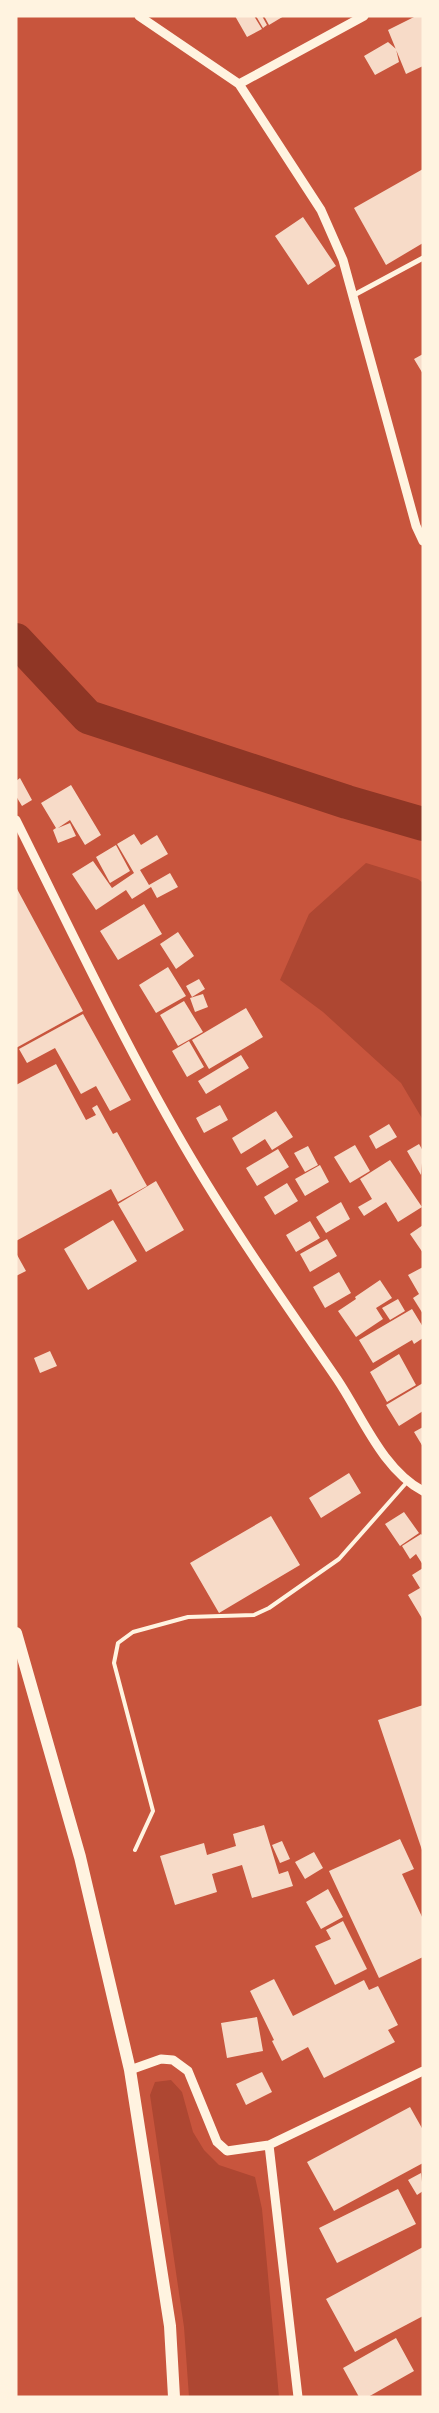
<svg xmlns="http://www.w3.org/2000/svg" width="439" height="2413" font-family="Overpass,sans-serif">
	<rect width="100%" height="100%" fill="#c8553d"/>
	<path fill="#ae4732" d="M366,863L418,879L423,883V1120L401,1083L323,1012L280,980L309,914Z
		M171,2080L182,2092L193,2132L204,2150L219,2165L255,2177L262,2209L279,2397H189L184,2327L150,2095L155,2082Z"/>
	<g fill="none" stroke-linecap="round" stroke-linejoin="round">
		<path stroke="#8f3625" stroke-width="34" d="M16,640L88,717L347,802L423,824"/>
	</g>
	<path fill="#f7dbc8" d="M235,16H254L262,29L247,37Z
		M256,16H262L267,25L263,28Z
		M264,16H284L269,25Z
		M416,16H423V66L406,74L388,30Z
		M388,42L396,49L399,62L375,75L364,56Z
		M423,169V243L386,265L354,208Z
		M303,217L336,266L308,285L275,236Z
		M423,354V374L414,359Z
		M20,778L32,800L22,806L16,796V781Z
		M71,785L101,835L85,845L70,820L58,828L70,823L76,836L58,843L53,830L56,828L41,803Z
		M134,834L141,845L157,835L168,854L140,870L149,885L170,873L178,887L157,898L151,887L132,899L126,890L96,910L72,874L93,861L112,888L134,873L117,844Z
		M116,845L130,871L110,883L96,857Z
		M16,887L83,1011L16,1048Z
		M144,904L162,934L118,960L100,931Z
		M178,932L194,956L176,969L160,944Z
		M168,967L186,996L156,1013L139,985Z
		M199,979L205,989L192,997L186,986Z
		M203,994L208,1007L195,1012L190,998Z
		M184,1001L203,1032L178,1046L160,1015Z
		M246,1008L263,1037L209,1069L192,1040Z
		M83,1014L131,1100L110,1111L96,1086L81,1094L55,1048L27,1063L19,1049Z
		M189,1041L204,1067L187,1077L172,1051Z
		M241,1055L249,1068L206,1094L198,1081Z
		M56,1064L86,1120L96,1115L92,1108L97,1105L113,1134L117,1132L147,1186L118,1202L111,1189L16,1241V1085Z
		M220,1105L228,1120L204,1133L196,1118Z
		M276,1111L293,1137L272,1150L265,1139L241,1154L232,1138Z
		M389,1124L397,1137L376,1149L369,1136Z
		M419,1144L423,1151L421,1175L407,1151Z
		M355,1145L370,1171L350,1183L334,1157Z
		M308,1146L318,1165L305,1172L294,1153Z
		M278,1149L289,1167L257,1186L246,1168Z
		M390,1160L422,1207L398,1222L386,1202L364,1216L358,1207L372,1199L360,1179Z
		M320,1165L329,1182L305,1196L295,1179Z
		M156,1181L184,1230L146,1252L118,1204Z
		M287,1183L298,1201L275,1215L264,1197Z
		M341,1202L350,1219L326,1233L316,1217Z
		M113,1220L137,1261L88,1290L64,1249Z
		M310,1221L320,1238L296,1252L286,1235Z
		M423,1225V1253L410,1234Z
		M327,1239L337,1256L310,1272L300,1254Z
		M16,1253L26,1271L16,1276Z
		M423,1267V1314L413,1298L419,1294L408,1275Z
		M339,1272L351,1293L325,1308L313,1287Z
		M380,1280L392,1298L376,1308L383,1319L356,1337L338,1311L356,1299L355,1297Z
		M398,1299L405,1311L390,1320L382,1308Z
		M412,1309L423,1327V1338L414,1344L412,1340L373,1363L359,1340Z
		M50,1351L57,1366L40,1373L34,1358Z
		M399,1354L416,1385L387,1402L370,1372Z
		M423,1383V1411L399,1426L386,1405Z
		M423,1427V1447L414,1432Z
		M349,1473L361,1493L321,1518L309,1498Z
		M404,1512L419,1533L400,1546L385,1524Z
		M271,1516L300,1565L219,1613L190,1563Z
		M421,1534L423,1536V1565L416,1554L410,1559L402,1546Z
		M423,1568V1620L408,1595L420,1588L412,1575Z
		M423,1705V1850H422L378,1720Z
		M264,1825L279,1874L288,1871L293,1886L252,1898L242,1865L212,1874L217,1892L175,1905L160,1856L204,1843L207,1855L236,1846L233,1834Z
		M400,1839L414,1869L402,1874L423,1919V1957L379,1978L329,1871Z
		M282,1841L290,1859L280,1863L272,1845Z
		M314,1852L323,1868L305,1879L295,1862Z
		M328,1889L343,1917L321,1929L306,1902Z
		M343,1921L367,1969L335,1985L315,1946L331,1939L326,1930Z
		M274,1979L293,2016L364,1980L369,1990L378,1986L398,2025L388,2030L395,2042L324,2078L308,2047L282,2061L272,2041L274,2040L250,1991Z
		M257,2017L263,2051L227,2058L221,2023Z
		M262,2072L272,2092L246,2105L236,2084Z
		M410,2107L423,2130V2163L334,2211L307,2162Z
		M421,2173L423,2191L417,2195L408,2180Z
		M398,2189L416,2224L337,2263L319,2228Z
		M423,2247V2316L355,2352L326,2299Z
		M396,2338L414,2371L368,2397H359L343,2368Z"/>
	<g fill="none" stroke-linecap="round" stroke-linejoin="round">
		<path stroke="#fff3e0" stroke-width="4" d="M135,1850L153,1811L114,1663L118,1643L133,1632L188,1617L254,1615L269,1608L339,1559L407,1482"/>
		<path stroke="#fff3e0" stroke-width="5" d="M354,295L423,258"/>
		<path stroke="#fff3e0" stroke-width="9" d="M139,16L239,84L321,210L343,260L416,526L423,541
			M239,84L364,16
			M16,820C70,928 122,1039 183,1144C230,1225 284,1302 337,1379C362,1416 382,1469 423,1491
			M130,2070L161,2059L173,2060L188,2071L217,2142L227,2151L269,2145L423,2071
			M269,2145L298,2397"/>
		<path stroke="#fff3e0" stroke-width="12" d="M16,1633L80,1857L130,2070L170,2326L174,2397"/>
	</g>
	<rect width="439" height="2413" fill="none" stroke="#fff3e0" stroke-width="35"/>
</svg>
